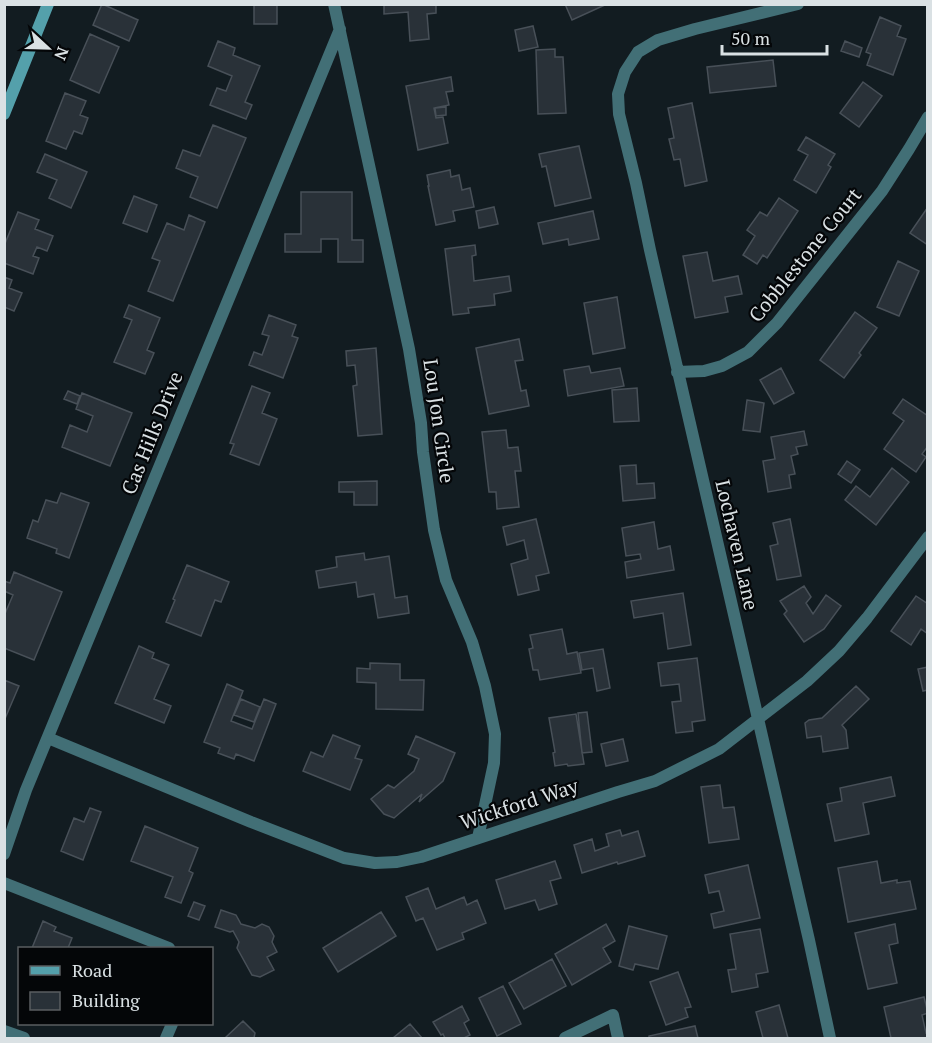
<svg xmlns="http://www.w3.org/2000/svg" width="932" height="1043" font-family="'PT Serif',serif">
	<rect width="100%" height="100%" fill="#121c21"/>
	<path fill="#293138" stroke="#485058" stroke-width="1.5" d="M102,4L138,20L129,41L93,25Z
		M254,4H277V24H254Z
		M384,4H436V13L427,14L429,39L410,41L408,12L384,14Z
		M565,4H607L572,20Z
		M880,17L901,26L897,36L906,39L893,75L867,65L871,54L866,52Z
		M533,26L538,47L519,51L515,30Z
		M90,34L119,47L99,93L70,80Z
		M218,41L235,48L233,55L260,66L245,102L252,105L246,119L210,105L217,88L226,91L232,76L208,66Z
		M845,41L862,48L859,57L841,51Z
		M555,49V57H563L566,113L538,114L536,50Z
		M773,60L776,86L710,93L707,67Z
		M451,77L453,91L446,92L449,105L434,108L436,118L443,117L448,143L418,150L406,86Z
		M863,82L882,96L859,127L840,113Z
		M65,93L86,101L80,115L88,118L82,134L74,131L66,149L46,141Z
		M692,103L707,181L685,186L680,159L674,160L669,139L674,138L668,108Z
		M446,107V115L436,116L435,108Z
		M213,125L246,138L217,208L190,197L198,177L176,168L183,150L200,156Z
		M806,137L835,154L828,165L831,167L816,193L794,180L808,155L798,150Z
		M579,146L591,198L555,206L546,166L542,167L539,154Z
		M45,154L87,172L71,208L49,198L57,180L37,172Z
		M450,170L451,177L459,175L462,190L470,188L474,207L453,211L455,221L436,225L428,186H429L427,175Z
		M301,192H352V240H363V262H338V239H321V252H285V234H301Z
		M134,196L157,205L147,232L123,223Z
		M779,198L798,211L767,258L763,255L757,264L743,255L755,236L747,230L760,212L767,216Z
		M494,207L498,224L479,228L476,211Z
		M928,207V245L910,233Z
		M593,211L599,239L569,245L568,239L543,244L538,223Z
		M18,212L39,220L35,229L53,236L47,251L37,247L33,256L39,258L33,274L4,263V246Z
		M189,215L205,222L173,301L148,291L160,261L152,258L167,223L184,230Z
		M475,245L476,255L472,256L474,281L509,276L511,291L494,294L495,305L468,308L469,313L453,315L445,249Z
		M707,252L713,281L738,276L742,294L725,297L728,312L695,318L683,256Z
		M898,261L919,271L899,316L877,307Z
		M4,277L12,280L9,288L22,293L14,311L4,307Z
		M617,297L625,348L593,354L584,303Z
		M129,305L160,318L147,350L154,353L145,374L114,362L132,320L124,317Z
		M855,312L877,328L859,353L861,355L844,378L820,360Z
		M269,315L296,325L292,336L298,338L283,378L249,365L254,352L262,355L269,336L262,334Z
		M519,339L523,360L515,361L521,391L526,390L529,406L489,414L476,348Z
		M376,348L382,434L358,436L353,386L357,385L355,365L347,366L346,351Z
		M589,366L591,373L620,368L624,386L568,396L564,370Z
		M781,368L794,393L774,404L760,380Z
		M252,386L270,393L262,413L277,419L259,465L230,454L234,444L230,443Z
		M637,388L639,421L614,422L612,390Z
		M68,391L80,396L77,404L64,399Z
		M82,393L132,413L110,466L62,447L70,425L87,432L93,416L76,409Z
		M903,399L928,416V446L922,454L926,457L916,472L884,449L904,421L893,413Z
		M747,400L764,403L760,432L743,430Z
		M506,430L508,448L518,447L521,471H515L519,507L497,509L496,492H489L482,432Z
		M804,431L807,445L796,447L798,454L791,456L795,474L789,475L791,488L768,492L763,461L775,459L771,437Z
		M847,461L860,470L851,483L838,474Z
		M636,465L637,484L654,483L655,498L623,501L620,466Z
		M892,468L909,482L876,525L845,500L856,486L870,497Z
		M377,481V505H354V492H339V482Z
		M61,493L89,503L69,558L56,553L57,549L27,538L33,520L38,522L46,500L57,503Z
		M536,519L549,573L536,576L539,590L518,595L511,564L528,559L524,540L507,545L503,527Z
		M790,519L801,576L777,580L770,546L778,544L773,523Z
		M654,522L658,549L670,546L674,570L627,578L625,562L641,559L640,554L626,556L622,528Z
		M364,553L365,560L389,556L395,598L407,596L409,613L378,618L374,594L358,597L356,582L319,588L316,571L337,567L336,557Z
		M187,565L229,582L221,602L215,600L201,636L166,622L175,600L173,599Z
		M14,572L62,592L34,660L4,648V616L13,595L4,591V581L10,583Z
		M804,586L811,597L806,603L813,614L826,595L841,606L824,629L804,642L784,614L787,611L780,601Z
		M683,593L691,645L668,649L663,613L634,618L631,601Z
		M916,596L928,604V634L921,629L911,645L891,631Z
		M562,629L567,654L577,652L581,673L540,680L538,670H533L529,649L533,648L530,635Z
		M139,646L154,653L152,658L169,665L154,699L171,706L164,723L115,703Z
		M603,649L610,688L597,691L593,668L582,670L579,653Z
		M697,658L705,720L692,722L693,731L676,733L672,702L681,701L679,684L661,686L658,663Z
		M370,663L400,664V680H424L423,710L376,709V683L357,682V668L370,669Z
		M928,667V690L923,691L918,669Z
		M4,680L19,686L4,721Z
		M227,684L243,691L231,721L252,729L264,699L276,704L254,761L236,754L234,759L218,753L220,748L204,742Z
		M856,686L869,699L842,725L846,730L848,748L823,752L821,736L807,738L805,723L809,720L822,718Z
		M241,699L260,707L254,722L234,715Z
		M587,712L592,752L582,753L578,713Z
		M576,714L584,764L568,766L567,764L555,766L553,753L555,752L549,718Z
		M333,735L360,746L355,758L362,760L350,790L303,771L311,752L323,757Z
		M416,736L455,753L443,781L419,802L422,794L394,818L384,814L371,799L388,785L394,788L414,771L419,759L408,754Z
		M623,739L628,761L606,766L601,744Z
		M891,777L895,796L863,803L869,834L835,841L827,804L842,801L840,788Z
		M720,785L723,808L734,807L739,839L709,843L701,787Z
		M90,808L101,812L83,860L61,851L74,818L84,822Z
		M145,826L198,848L189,871L193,873L181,903L165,897L173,877L131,861Z
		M620,830L622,836L638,831L645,856L618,864L617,862L582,873L574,845L592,839L595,851L609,846L606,834Z
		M555,861L561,878L550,881L557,904L539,910L535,900L505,909L496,880Z
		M877,861L881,883L897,880V883L910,881L916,909L848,922L838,868Z
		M748,865L760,918L714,928L711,914L724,911L719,891L709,893L705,875Z
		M428,888L436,909L464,897L467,905L477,900L486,923L462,933L464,939L437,950L423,918L416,921L406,897Z
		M194,902L205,906L199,920L188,916Z
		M221,910L236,915L241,924L255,928L262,924L269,927L274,936L272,942L277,952L267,957L274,970L260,977L252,975L237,948L239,942L233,931L230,932L215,927Z
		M381,912L396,936L338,972L323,948Z
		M43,921L56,927L54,931L72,938L68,948H32Z
		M606,924L615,941L603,948L611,962L572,985L555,954Z
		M895,924L898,943L889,945L897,983L868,989L855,933Z
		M629,926L667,936L658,969L635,964L633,970L619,966Z
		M760,929L768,972L756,974L758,987L732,992L728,970L736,969L730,934Z
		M552,959L566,986L524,1009L509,983Z
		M678,972L691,1007L685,1008L688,1017L666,1025L650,982Z
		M503,986L521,1024L497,1036L479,998Z
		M924,997L928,1013L922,1015L926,1033L928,1032V1038H891L884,1007Z
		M779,1005L788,1038H763L756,1012Z
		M462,1006L469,1020L464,1023L470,1035L464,1038H445L443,1034L441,1035L433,1022Z
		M243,1021L255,1033L254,1038H225Z
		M410,1024L422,1038H393Z
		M695,1026L698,1038H649V1036Z"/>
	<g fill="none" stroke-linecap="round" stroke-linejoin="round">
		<path stroke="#426f76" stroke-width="12" d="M334,4L409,349L421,423L423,452L434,530L446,580L472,642L485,686L495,734L494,763L478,838
			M798,4L695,29L658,40L638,52L625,72L618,94L619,114L636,183L650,250L809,940L830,1038
			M677,372L704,371L722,366L748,352L777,323L882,191L909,149L928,117
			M48,738L251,822L344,858L375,863L397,862L421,857L618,792L655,781L719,749L807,681L839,651L867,618L928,537
			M4,854L26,790L340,29
			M4,883L169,948
			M4,1031L24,1038
			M166,1038L172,1024
			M565,1038L613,1015L618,1038"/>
		<path stroke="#54a0ab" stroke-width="12" d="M4,114L48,4"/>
	</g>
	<g text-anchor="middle" stroke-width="4.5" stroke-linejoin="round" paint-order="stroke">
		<g font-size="20" fill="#dae1e4" stroke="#040608">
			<text transform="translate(805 255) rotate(-51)" y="7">Cobblestone Court</text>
			<text transform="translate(439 421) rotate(82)" y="7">Lou Jon Circle</text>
			<text transform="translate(152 433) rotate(-68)" y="7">Cas Hills Drive</text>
			<text transform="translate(737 545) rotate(77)" y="7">Lochaven Lane</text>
			<text transform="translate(519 804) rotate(-18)" y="7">Wickford Way</text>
		</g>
	</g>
	<rect width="932" height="1043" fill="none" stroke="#dae1e4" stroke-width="12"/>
	<rect x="18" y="947" width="195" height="78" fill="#040608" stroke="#5a5e60" stroke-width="1.5"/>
	<rect x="30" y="966" width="30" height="9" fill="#54a0ab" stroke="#5a5e60" stroke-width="1.5"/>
	<text x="72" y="977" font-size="18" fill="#dae1e4">Road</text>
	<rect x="30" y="992" width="30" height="18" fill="#293138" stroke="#5a5e60" stroke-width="1.5"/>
	<text x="72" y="1007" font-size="18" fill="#dae1e4">Building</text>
	<g transform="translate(48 48) rotate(112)" stroke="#040608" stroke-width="4.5" paint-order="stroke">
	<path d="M0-4.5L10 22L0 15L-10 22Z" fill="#dae1e4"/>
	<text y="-9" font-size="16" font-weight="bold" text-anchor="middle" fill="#dae1e4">N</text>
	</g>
	<path d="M722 45v9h105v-9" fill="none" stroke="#dae1e4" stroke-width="3"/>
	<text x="731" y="45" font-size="18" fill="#dae1e4" stroke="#040608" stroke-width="4.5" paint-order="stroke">50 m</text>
</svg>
